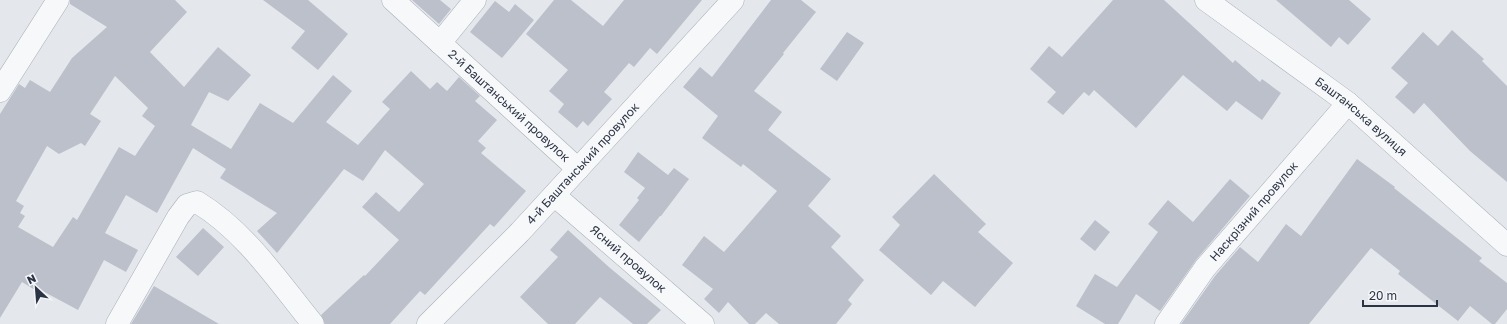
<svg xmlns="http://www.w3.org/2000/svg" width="1507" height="324" font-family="'Golos Text',sans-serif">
	<rect width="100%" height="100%" fill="#e4e7ec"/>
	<path fill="#bbc0ca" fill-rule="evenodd" d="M70,0H175L187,12L150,52L184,87L218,47L251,75L228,101L209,92L191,125L231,149L260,103L293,123L333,75L352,91L326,122L358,145L390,109L382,102L411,71L430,89L437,82L447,91L459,77L480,96L475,101L497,120L478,141L486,148L481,153L526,191L494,227L490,224L425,295L420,291L390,324H325L321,315L364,275L365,276L399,240L362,207L376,192L399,212L424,184L385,150L363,181L344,169L277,253L257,231L277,213L220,178L226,169L193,148L157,213L126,195L105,233L138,250L126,272L104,260L78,310L37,288L35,290L22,282L0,318V114L19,84L25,88L30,80L50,92L72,58L107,27L70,4ZM115,76L148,108L142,116L155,126L135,156L119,147L77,220L73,217L53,247L18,227L25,216L20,213L24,206L16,201L47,146L59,154L81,143L85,146L101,121L90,114Z
		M263,0H308L348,34L318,70L291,48L305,31Z
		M412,0H440L451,9L439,24Z
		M554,0H571L603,26L624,0H702L657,54L650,48L634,67L629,63L604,92L612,99L588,126L583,121L577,128L558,112L564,104L549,91L568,70L526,34Z
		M771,0H801L816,12L783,53L784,54L754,91L782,112L768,130L831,179L808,206L841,236L831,247L864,280L848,300L852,304L836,324H779L766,313L755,324H749L728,302L719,313L704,299L713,289L682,265L704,236L724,252L777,191L743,164L741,167L702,138L718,116L683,87L700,67L712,77Z
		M1113,0H1164L1233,63L1235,60L1260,82L1262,79L1281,93L1262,120L1236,101L1227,111L1183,75L1136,128L1094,90L1089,96L1084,92L1063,115L1047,102L1056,92L1030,69L1049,46L1062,57Z
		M1276,0H1349L1371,19L1348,45L1339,37L1331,47Z
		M495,1L509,12L515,4L534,20L502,58L470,32Z
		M1452,30L1484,59L1482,61L1507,86V182L1470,151L1424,103L1414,114L1395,97L1408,83L1391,68L1423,32L1438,46Z
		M847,32L864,43L837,81L820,69Z
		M638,152L668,175L674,168L689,179L661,216H660L639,242L619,225L639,200L637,198L645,188L624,172Z
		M1357,159L1395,187L1394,188L1482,258L1479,261L1507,283V309L1495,324H1492L1470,306L1458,321L1398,274L1400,271L1371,248L1309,324H1181L1215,276L1240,247L1258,262L1286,224L1301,236Z
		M934,174L986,224L978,232L1013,263L975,307L943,281L931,295L879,250L900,225L892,217Z
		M1230,179L1250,196L1196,260L1160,311L1136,294L1118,324H1105L1076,306L1095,274L1117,287L1158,232L1148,224L1168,200L1193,222Z
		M1095,220L1110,232L1095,251L1080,239Z
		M203,228L224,247L198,276L176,257Z
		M568,230L610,268L661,310L647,324H633L600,297L575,324H548L520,297L558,257L550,250Z
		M154,286L219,324H131Z"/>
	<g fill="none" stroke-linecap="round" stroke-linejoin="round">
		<g stroke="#a9aeb7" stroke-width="23">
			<g id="minor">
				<path id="s1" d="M393,0L578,169"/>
				<path id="s2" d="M1206,0L1348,103L1507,245"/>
				<path d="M440,43L475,0"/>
				<path d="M0,91L58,0"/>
				<path id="s3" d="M554,195L703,324"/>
				<path d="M117,324L178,217L187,205L197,202C245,231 278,281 313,324"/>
				<path id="s4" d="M428,324L520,232L733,0"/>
				<path id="s5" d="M1166,324L1205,268L1348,103"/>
			</g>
		</g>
		<use href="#minor" stroke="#f7f8fa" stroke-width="22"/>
	</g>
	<g text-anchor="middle" stroke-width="3" stroke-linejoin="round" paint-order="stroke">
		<g font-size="12" fill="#2b3445" stroke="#f4f6f9">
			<text dy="4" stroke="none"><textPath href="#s1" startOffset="157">2-й Баштанський провулок</textPath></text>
			<text dy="4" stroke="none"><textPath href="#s2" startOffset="194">Баштанська вулиця</textPath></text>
			<text dy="4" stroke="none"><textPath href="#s4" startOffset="223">4-й Баштанський провулок</textPath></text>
			<text dy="4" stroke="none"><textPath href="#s5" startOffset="143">Наскрізний провулок</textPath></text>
			<text dy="4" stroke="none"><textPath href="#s3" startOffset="98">Ясний провулок</textPath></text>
		</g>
	</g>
	<g transform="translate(36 288) rotate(334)" stroke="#f4f6f9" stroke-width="3" paint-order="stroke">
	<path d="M0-3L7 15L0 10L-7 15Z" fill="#2b3445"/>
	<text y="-6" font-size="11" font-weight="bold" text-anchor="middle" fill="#2b3445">N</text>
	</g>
	<path d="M1363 300v6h74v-6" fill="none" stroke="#2b3445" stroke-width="2"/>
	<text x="1369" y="300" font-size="12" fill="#2b3445" stroke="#f4f6f9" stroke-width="3" paint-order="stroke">20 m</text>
</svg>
